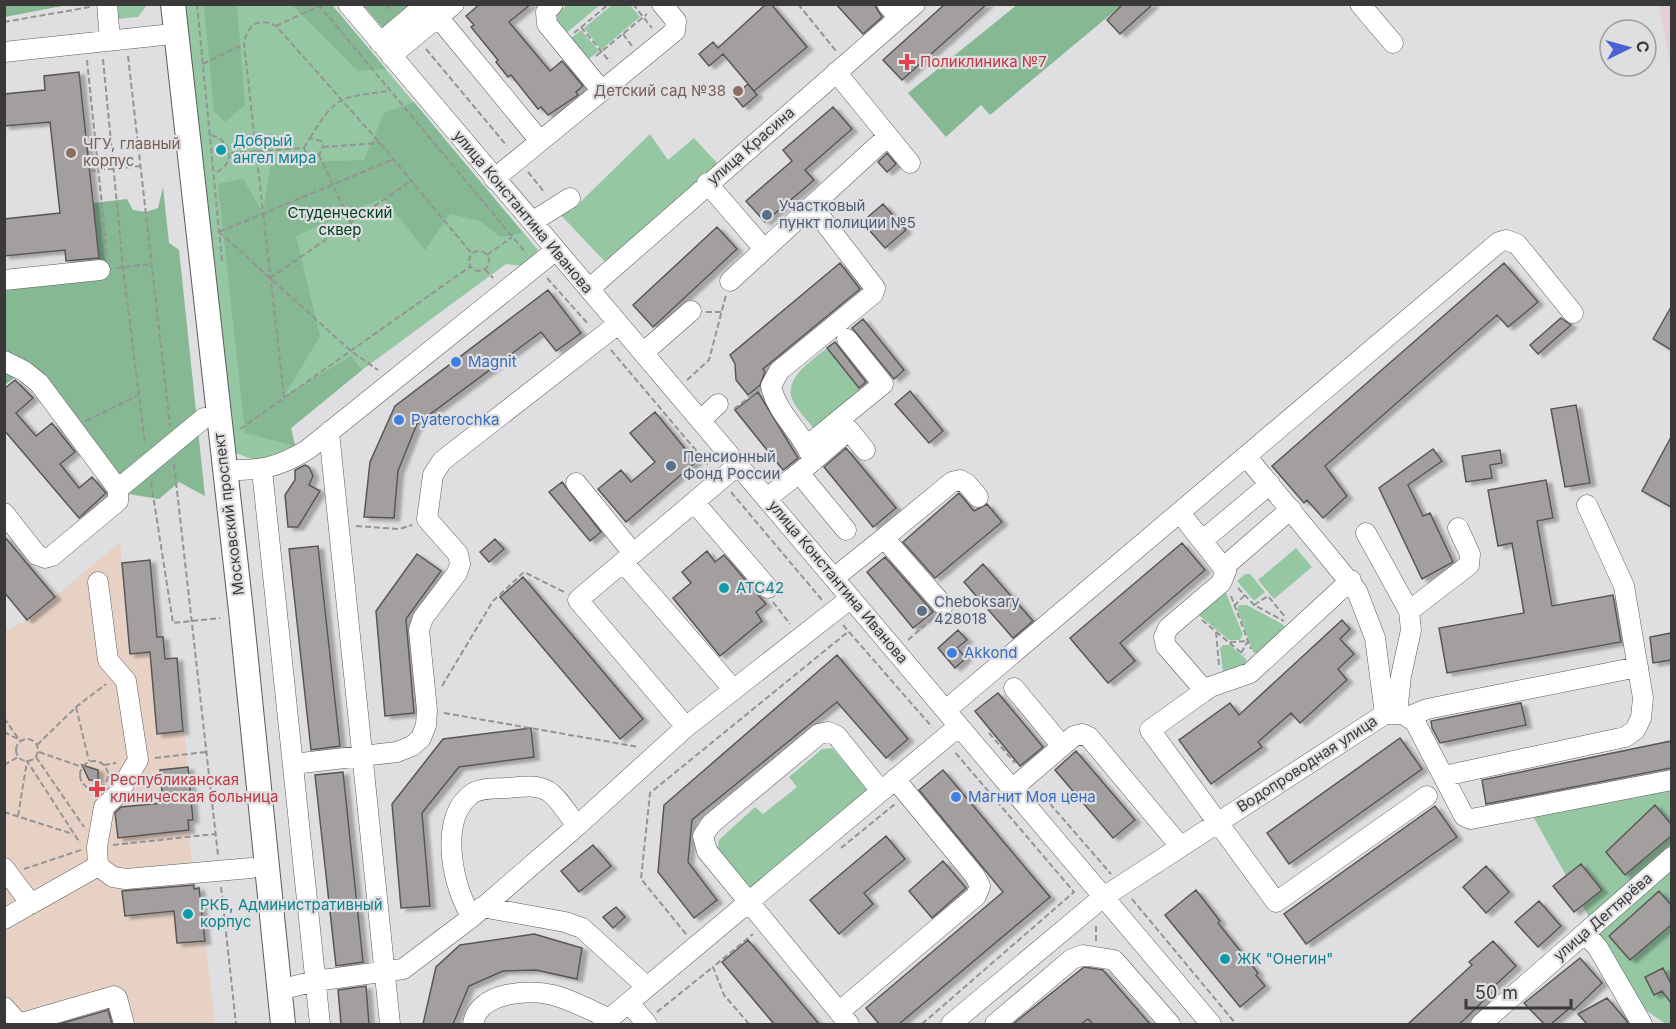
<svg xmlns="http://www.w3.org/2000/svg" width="1676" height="1029" font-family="Inter,sans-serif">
	<defs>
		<filter id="shadow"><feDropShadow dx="5.5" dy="3" stdDeviation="1.5" flood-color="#0004"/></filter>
	</defs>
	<rect width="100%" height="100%" fill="#dfdfe2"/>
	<path fill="#e5ceda" d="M1659,5H1671V67Z"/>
	<path fill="#e6d1c4" d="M120,542L122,562L150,560L157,637H163L165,659L177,658L193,820L188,821L194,888H199L215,1024H5V631L27,620Z"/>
	<path fill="#95c7a3" d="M613,4L630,5L640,17L601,50L584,28Z
		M118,5H147L138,17L116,19L114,11Z
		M184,5H332L538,250L523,266L506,264L362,370L291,428L295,446L256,461L231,451Z
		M567,5H600L564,35L554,16Z
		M581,30L599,51L586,61L569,40Z
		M650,134L668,160L694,138L719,165L608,265L558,212L566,207L571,211Z
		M827,348L865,395L815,430C808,421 796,409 792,399C784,377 814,359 827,348Z
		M1296,548L1312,567L1274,599L1258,580Z
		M1245,574H1250L1265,592L1254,601L1237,581Z
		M1226,593L1243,635L1240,640H1229L1200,616V613Z
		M1239,605H1247L1284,625V629L1256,654L1253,652L1237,609Z
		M1223,645H1230L1246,659L1247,664L1223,672L1220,648Z
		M832,748L872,795L752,892L718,849L719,840L755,807L763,814L797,787L789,777L822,749Z
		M1671,772V1024H1666L1638,1005L1524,800Z"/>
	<path fill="#85b893" d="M5,4H67V5L5,17Z
		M1018,4L1122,5L990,115L981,105L946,137L908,93Z
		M204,5H237L245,105L225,122L214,111Z
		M292,5H332L386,69L358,71Z
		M363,5L436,4L437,5L413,24L384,29Z
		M414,102L523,233L500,237L480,221L450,214L425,250L383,198L296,236L320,336L284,396L351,356L362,370L291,428L295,446L245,433L218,184L243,179L263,212L271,163L364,160L384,113Z
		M163,187L169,243L179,250L205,496L179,482L159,499L128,494L31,365L5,385V289L100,264L93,203L127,199L133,210L146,212L158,208Z"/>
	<path fill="#a29f9e" stroke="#5a5756" stroke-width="1.5" filter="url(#shadow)" d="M480,4H531L509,22L550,71L562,61L583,86L576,92L578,95L548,115L541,107L538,109L511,75L508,77L496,62L498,60L471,27L474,25L466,16Z
		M766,4H771L807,47L754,91L723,54L709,66L699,54L713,42L718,48Z
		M836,4H874L882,17L863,34Z
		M945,4H987L902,80L883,60Z
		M1123,4H1153L1120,34L1107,20Z
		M79,72L99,258L66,261L65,250L4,256V219L60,213L50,122L4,126V94L45,90L44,76Z
		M748,84L757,95L743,107L734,96Z
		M833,107L852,129L805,170L814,180L765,222L746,201L792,161L783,150Z
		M887,153L896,164L887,172L878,162Z
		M883,204L906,230L885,248L862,222Z
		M717,227L737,249L653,327L633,305Z
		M840,263L860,289L763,369L765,372L760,385L748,395L736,380L735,364L730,355Z
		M1504,263L1538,302L1508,327L1497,315L1325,466L1347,496L1323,518L1307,500L1304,503L1272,466Z
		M548,290L581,333L556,351L541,332L417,424L398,471L394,518L364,517L370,462L395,406Z
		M1671,307V350L1653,339Z
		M1561,318L1571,325L1538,354L1530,345Z
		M863,319L904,370L894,379L852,328Z
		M835,342L866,382L859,388L827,348Z
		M15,380L33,398L16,413L36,436L52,423L75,452L60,464L79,488L92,477L106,493L79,518L4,430V389Z
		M910,391L943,431L929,443L895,404Z
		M758,392L798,458L783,470L735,410Z
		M1576,405L1590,483L1565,487L1551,409Z
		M655,412L696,462L626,522L598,489L621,470L631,482L655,462L630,433Z
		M1671,437V507L1642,491Z
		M846,448L896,508L873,527L824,467Z
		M1433,449L1442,461L1408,485L1423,516L1430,513L1453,562L1422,579L1379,488Z
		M1500,450L1502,463L1490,465L1492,478L1466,482L1462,456Z
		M305,465L309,467L313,476L309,485L320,491L298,527H288L285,495L295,480V470Z
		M1546,480L1553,518L1537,521L1552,606L1613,595L1621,642L1447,673L1439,628L1524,613L1512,543L1498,546L1488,490Z
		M562,482L601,532L590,541L549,492Z
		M959,493L974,511L987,504L1002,522L935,578L903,542Z
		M4,536L55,597L27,620L4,592Z
		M495,539L504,549L489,562L480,552Z
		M1182,543L1205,570L1120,643L1135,661L1108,683L1070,638Z
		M318,546L340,746L311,750L289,549Z
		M707,551L715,562L724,555L766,604L756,612L762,621L720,656L673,598L691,583L682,572Z
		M417,554L441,571L406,619L414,713L385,716L376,611Z
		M885,557L933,612L913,628L867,572Z
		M150,560L157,637H163L165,659L177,658L183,731L157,734L150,652L130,654L122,563Z
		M983,564L1033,621L1013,638L964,582Z
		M523,577L643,719L620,739L500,597Z
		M1342,620L1350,629L1340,639L1354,654L1338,669L1347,680L1300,723L1291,713L1258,742L1262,747L1211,784L1179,740L1230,703L1239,715Z
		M958,630L967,640L957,648L966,658L955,668L938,648Z
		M1671,633V660L1653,663L1650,637Z
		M837,655L908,739L886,758L837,702L692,820L688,862L717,900L694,918L658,872L664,805Z
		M998,693L1043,747L1020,766L975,711Z
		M1521,703L1526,725L1440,743L1432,728L1431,721Z
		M531,728L534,757L459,767L422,813L430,906L401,908L392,804L443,739Z
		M1400,738L1422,769L1289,864L1267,833Z
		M1671,741V768L1486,804L1482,780Z
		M1076,751L1135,820L1113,838L1055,770Z
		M82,765L98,770V780H89Z
		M188,767L193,820H188L189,830L118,838L115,813L121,807L163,803L160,770Z
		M943,770L1050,897L899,1024H879L866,1008L1003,892L919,790Z
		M343,772L363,962L336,966L315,775Z
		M1655,805L1671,824V836L1625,875L1606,852Z
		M1435,806L1457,837L1306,944L1284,914Z
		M886,836L905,859L864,893L873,904L839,934L810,900Z
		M593,845L611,866L579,892L561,871Z
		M943,861L966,888L932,918L909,891Z
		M1581,864L1602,890L1574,912L1553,886Z
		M1486,866L1509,892L1486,913L1463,887Z
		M194,885V889L199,888L205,941L177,943L174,911L125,916L122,891Z
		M1196,890L1220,921L1218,923L1258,973L1256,975L1265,986L1240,1007L1165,915Z
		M1659,891L1671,905V925L1630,960L1609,936Z
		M1539,901L1561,926L1538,947L1515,922Z
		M616,907L625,917L613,928L603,917Z
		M534,934L582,948L577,979L536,970L503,971L469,986L453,1024H423L436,967L460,945Z
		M748,940L766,961L819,1024H774L722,962Z
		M1493,941L1516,966L1489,991L1491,993L1466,1018L1459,1024H1408L1472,965L1469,962Z
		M1580,958L1602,983L1574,1010L1571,1007L1551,1024H1544L1524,1003Z
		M1084,967L1103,970L1150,1024H1093L1088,1019L1081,1024H1013Z
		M1663,968L1671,984V1003L1662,991L1654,995L1645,977Z
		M366,986L369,1024H341L338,990Z
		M1607,998L1626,1020L1628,1024H1587L1578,1014Z
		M108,1010L112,1024H59Z"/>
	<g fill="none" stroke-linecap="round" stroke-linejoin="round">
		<g stroke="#5c5c5e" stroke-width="21">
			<path id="minor" d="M107,4L110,40
				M348,4L1211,1024
				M553,4L546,12L547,24L602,91
				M887,4L899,18
				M1360,4L1393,43
				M438,17L454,4
				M380,43L426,4
				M4,52L163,35
				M391,56L438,17L540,141
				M836,72L910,163
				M494,179L675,31L676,21L662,4
				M707,183L764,249
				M812,206L875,288L873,294L779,371L771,386C777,415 803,432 813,461
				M532,222L570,198
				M4,280L100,270
				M730,281L888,136
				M589,289L915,4
				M643,353L691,311
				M4,361L24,371L39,383L118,489V501L52,556L45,558L37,555L4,513
				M701,420L718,404
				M329,432L390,1024
				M808,445L883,384L847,339
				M1246,456L1357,591L1375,638L1385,714
				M224,470C260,471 277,468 307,450L556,250
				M262,470L320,1024
				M576,483L633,553
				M118,489L204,418
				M767,498L799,473
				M694,502L768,588
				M1180,513L1226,571L1221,583L1168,628L1164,637L1166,646L1205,691
				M846,530L799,473L849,430L865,450
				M1366,533L1409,611L1411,630L1401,676L1397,713
				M884,538L952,482L960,480L967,484L978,497
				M1203,540L1270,484
				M623,562L733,689
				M1225,566L1291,509
				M834,578L884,538L943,605
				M1351,580L1250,673L1210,687L1150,730L1276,902L1427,796
				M1409,611L1469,565L1470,554L1458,528
				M1014,688L1062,746
				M946,710L1499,242L1506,240L1517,244L1573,313
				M1408,717L1427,709L1638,667
				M686,727L578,600L738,465
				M293,764L397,752L412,746L421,738L426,725L427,710L419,630L423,618L457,573L460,564L458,554L427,519L433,475L442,461L618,324
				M1444,776L1625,737L1635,730L1641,718L1643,698L1624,586L1587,505
				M1012,789L1074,736L1082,734L1089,737L1180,846
				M98,866L113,877L126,879L251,868
				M4,868L31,904
				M482,907L565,922L582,928L647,987
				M472,917C453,889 439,823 468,797C477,787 495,789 507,788C521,787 535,784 548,791C559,798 569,816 577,826
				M4,919L98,866L97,847L104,807L118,794L138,760L126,681L108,660L98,582
				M1585,933L1598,948L1642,1024
				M279,990L315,981L403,969L472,917L577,826L686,727L851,598
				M629,1003L647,1024
				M4,1007L19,1024
				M839,1012L976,896L980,886L975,876L895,779
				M18,1024L114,996L117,998L124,1024
				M473,1024C478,992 527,989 553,995C572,1000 592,1011 610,1019
				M603,1024L959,726
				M849,1024L707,851L703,836L711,824L819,734L828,732L837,736L881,791
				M951,1024L1102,898L1385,714H1403L1415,722L1464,816L1471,819L1672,780
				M995,1024L1072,959L1083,955L1114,960L1170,1024
				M1481,1024L1672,857"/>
		</g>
		<g stroke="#5c5c5e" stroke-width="26">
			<path id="major" d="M173,4L241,611L283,1024"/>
		</g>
		<path stroke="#949496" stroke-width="2" stroke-dasharray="6 3" stroke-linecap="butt" d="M197,4L222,261
			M318,4L526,253
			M387,4L392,12
			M633,4L652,28
			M798,4L836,51
			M4,22L90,7
			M276,26L319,6
			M581,27L610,62
			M574,33L609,4
			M623,34L632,46
			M426,49L507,146
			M128,56L170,426
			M596,56L647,14
			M103,59L123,267L145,444
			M87,60L107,254
			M203,64L244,44
			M211,135C233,142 236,163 215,173
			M310,138C337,94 340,98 389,91
			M323,147L380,143
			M304,148L310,138L321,141L323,147
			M304,148L306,153L312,157L319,155L323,147
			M231,153L304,148
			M319,155L361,245
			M90,171L141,166
			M528,172L545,193
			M219,232L351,351L378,370
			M219,232L394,159
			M469 261a10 10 0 1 1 20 0a10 10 0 1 1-20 0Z
			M487,255L512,237
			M116,268L151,264
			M485,269L493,278
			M270,278L411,181
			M547,278L589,325
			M706,312H721
			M611,350L710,467
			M687,380L709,360L726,295
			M284,397L244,44C247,25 258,17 276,26L380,143L472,254
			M734,409L755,393
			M86,421L137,396
			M240,429L471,266
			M174,464L218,855
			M151,482L173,623L220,618
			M731,492L822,600
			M356,526L399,529L412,525
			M1238,588L1254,605L1284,621
			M1231,596L1251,649
			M773,602L790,624
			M1254,605L1268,596L1286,618
			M1234,606L1245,595
			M1202,620L1244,655
			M843,625L932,727
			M1216,632L1219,665
			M908,640L933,618
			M1230,642L1248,641
			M1241,653L1248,641
			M442,686L493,601L524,572L564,592
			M76,707L89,761
			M444,713L639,747
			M4,718L20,741
			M4,732L18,739
			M989,733L1015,763
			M16 750a11 11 0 1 1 22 0a11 11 0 1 1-22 0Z
			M37,745L76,707L106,684
			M39,752L82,767
			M36,757L84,827
			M155,758L206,752
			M80 775a14 14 0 1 1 28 0a14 14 0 1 1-28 0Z
			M4,765L18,757
			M104,765L116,763
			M1038,790L1111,874
			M4,812L73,834
			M18,816L27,761L80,843
			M113,845L215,834
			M841,848L895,804
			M24,869L81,850
			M221,887L236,1024
			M1132,899L1236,1024
			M1096,926V941
			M686,934L641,879L650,793L849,631
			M657,1012L713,967
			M749,1024L724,995L713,967L753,934
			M922,1024L1074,892L954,751"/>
		<use href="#minor" stroke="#fff" stroke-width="20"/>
		<use href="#major" stroke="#fff" stroke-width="24"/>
	</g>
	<g fill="#e0444e" stroke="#dfdfe2" stroke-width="2">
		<path d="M904 53h6v6h6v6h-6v6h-6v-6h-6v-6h6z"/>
		<path d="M94 780h6v6h6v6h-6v6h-6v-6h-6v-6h6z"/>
	</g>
	<g fill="#8d6e63" stroke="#dfdfe2" stroke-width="2">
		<circle cx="738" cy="91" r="6"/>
		<circle cx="71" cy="153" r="6"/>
	</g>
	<g fill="#0f9aa8" stroke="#dfdfe2" stroke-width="2">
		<circle cx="221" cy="150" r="6"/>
		<circle cx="724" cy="588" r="6"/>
		<circle cx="188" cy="914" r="6"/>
		<circle cx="1225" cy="959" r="6"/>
	</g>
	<g fill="#5c6f8a" stroke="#dfdfe2" stroke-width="2">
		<circle cx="767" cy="215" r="6"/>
		<circle cx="671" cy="466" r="6"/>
		<circle cx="922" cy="611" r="6"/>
	</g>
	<g fill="#3f7fe0" stroke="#dfdfe2" stroke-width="2">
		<circle cx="456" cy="362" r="6"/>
		<circle cx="399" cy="420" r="6"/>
		<circle cx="952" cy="653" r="6"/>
		<circle cx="956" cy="797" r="6"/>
	</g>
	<g text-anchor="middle" stroke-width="4.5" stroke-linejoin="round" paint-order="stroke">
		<g font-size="15" fill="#be3a42" stroke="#dfdfe2" text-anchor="start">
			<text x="920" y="67">Поликлиника №7</text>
			<text x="110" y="785">Республиканская<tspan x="110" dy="17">клиническая больница</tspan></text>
		</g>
		<g font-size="15" fill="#785e54" stroke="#dfdfe2" text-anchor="end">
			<text x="726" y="96">Детский сад №38</text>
			<text x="83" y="149" text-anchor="start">ЧГУ, главный<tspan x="83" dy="17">корпус</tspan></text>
		</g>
		<g font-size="15" fill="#0d838f" stroke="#dfdfe2" text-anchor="start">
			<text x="233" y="146">Добрый<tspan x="233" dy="17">ангел мира</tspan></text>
			<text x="736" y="593">АТС42</text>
			<text x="200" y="910">РКБ, Административный<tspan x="200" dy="17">корпус</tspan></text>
			<text x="1237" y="964">ЖК "Онегин"</text>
		</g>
		<g font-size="15" fill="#39393a" stroke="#dfdfe2">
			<text transform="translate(751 146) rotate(-41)" y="5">улица Красина</text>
			<text transform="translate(523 212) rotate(50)" y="5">улица Константина Иванова</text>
			<text transform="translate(229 514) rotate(-97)" y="5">Московский проспект</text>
			<text transform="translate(838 582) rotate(50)" y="5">улица Константина Иванова</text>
			<text transform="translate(1307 764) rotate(-33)" y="5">Водопроводная улица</text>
			<text transform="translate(1603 917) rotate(-41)" y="5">улица Дегтярёва</text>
		</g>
		<g font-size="15" fill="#4e5e75" stroke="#dfdfe2" text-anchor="start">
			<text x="779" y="211">Участковый<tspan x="779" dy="17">пункт полиции №5</tspan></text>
			<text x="683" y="462">Пенсионный<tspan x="683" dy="17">Фонд России</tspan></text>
			<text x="934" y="607">Cheboksary<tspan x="934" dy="17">428018</tspan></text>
		</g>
		<g font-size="15" fill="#02421f" stroke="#dfdfe2">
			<text x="340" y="218">Студенческий<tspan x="340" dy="17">сквер</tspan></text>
		</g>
		<g font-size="15" fill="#366cbe" stroke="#dfdfe2" text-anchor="start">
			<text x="468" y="367">Magnit</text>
			<text x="411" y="425">Pyaterochka</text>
			<text x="964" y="658">Akkond</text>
			<text x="968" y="802">Магнит Моя цена</text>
		</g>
	</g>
	<rect width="1676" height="1029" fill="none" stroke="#39393a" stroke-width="12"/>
	<g transform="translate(1628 48) rotate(85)"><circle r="28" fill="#dfdfe2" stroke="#9d9d9f" stroke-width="1.5"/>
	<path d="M0-4.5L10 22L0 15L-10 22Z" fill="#4b61d5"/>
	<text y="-9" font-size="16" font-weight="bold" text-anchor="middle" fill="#39393a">С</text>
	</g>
	<path d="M1466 999v9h105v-9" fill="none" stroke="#39393a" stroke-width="3"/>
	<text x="1475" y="999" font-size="18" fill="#39393a" stroke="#dfdfe2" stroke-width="4.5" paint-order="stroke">50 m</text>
</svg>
